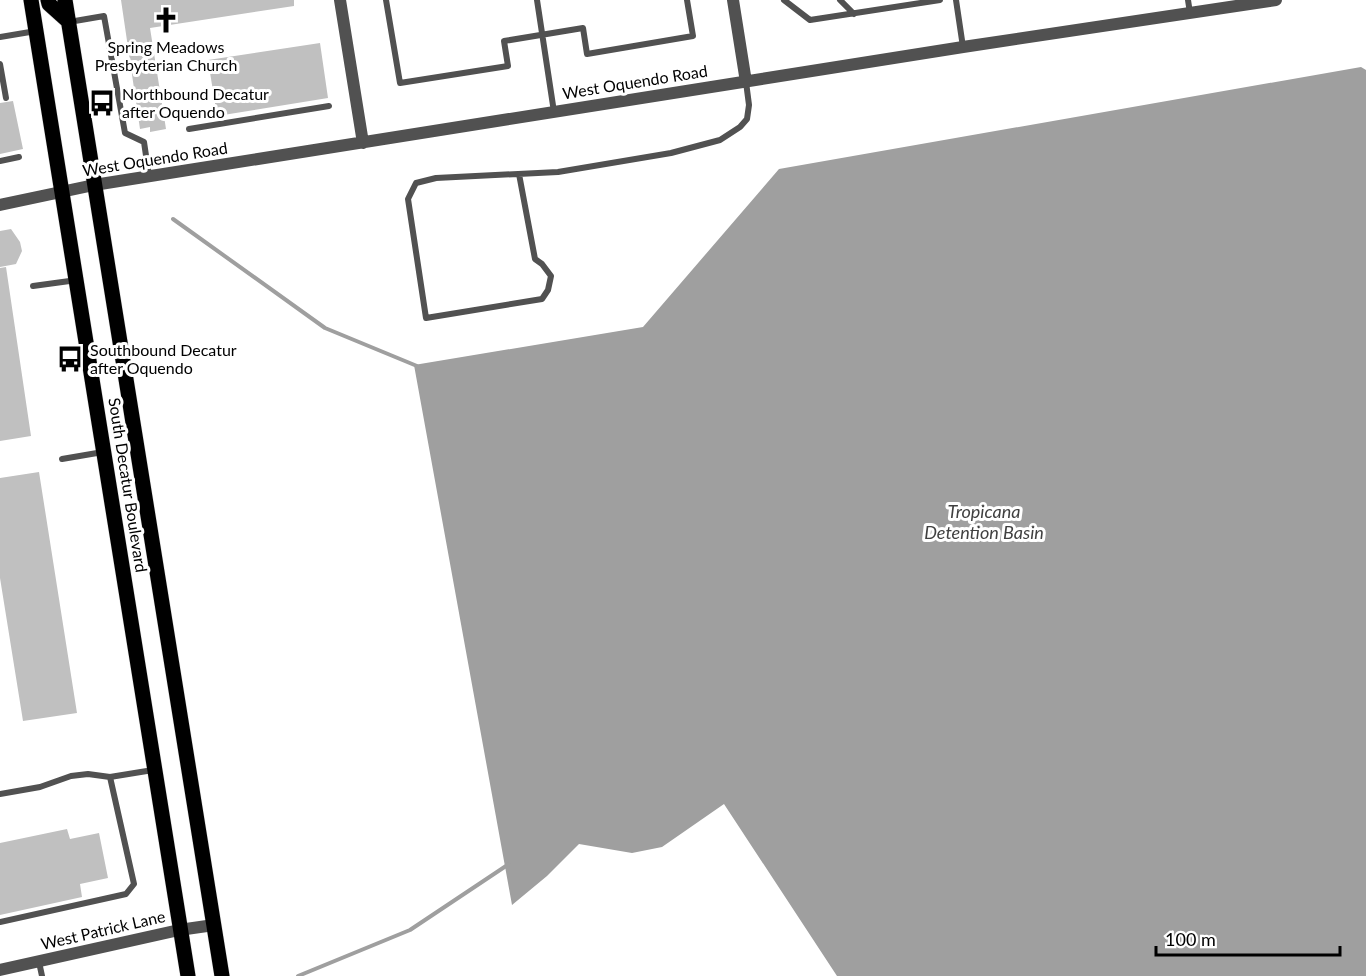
<svg xmlns="http://www.w3.org/2000/svg" width="1366" height="976" font-family="Lato,sans-serif">
	<rect width="100%" height="100%" fill="#fff"/>
	<path fill="#9f9f9f" d="M1361,67L1366,70V976H837L724,804L662,847L632,853L579,844L547,876L512,905L414,365L643,327L779,169Z"/>
	<g fill="none" stroke-linecap="round" stroke-linejoin="round">
		<path stroke="#9f9f9f" stroke-width="4" d="M173,219L325,328L417,366
			M298,976L410,930L509,864"/>
	</g>
	<path fill="#c0c0c0" d="M121,0H294V6L150,28L166,129L150,132V127L140,129Z
		M320,43L328,98L217,116L208,60Z
		M13,101L23,149L0,154V103Z
		M11,229L20,242L22,251L16,264L0,267V231Z
		M6,267L31,436L0,441V268Z
		M39,472L77,713L23,721L0,578V478Z
		M67,829L70,839L99,833L108,878L80,884L82,897L0,915V843Z"/>
	<g fill="none" stroke-linecap="round" stroke-linejoin="round">
		<g stroke="#dbdbdb" stroke-width="16">
			<path id="primary" d="M31,0L188,976
				M48,0L49,4L69,22
				M65,0L222,976"/>
		</g>
		<path stroke="#515151" stroke-width="6" d="M386,0L400,83L508,66L504,41L583,28L587,54L693,36L687,0
			M537,0L554,112
			M784,0L810,20L940,0
			M840,0L854,14
			M956,0L963,47
			M1188,0L1190,13
			M69,22L104,16L125,133L144,142L149,176
			M0,37L36,31
			M0,64L6,98
			M189,129L329,106
			M0,161L19,157
			M519,174L535,259L542,264L551,276L548,290L542,299L426,318L408,199L416,183L436,178L558,172L671,153L720,140L740,127L747,119L749,105L746,82
			M33,286L77,280
			M62,459L103,452
			M0,794L40,787L71,776L88,774L110,777
			M0,922L126,894L134,884L110,777L153,770
			M39,962L42,976"/>
		<path stroke="#515151" stroke-width="12" d="M340,0L363,143
			M733,0L746,82
			M94,185L963,47L1276,0"/>
		<path stroke="#515151" stroke-width="12" d="M0,205L94,185
			M0,970L179,930L214,925"/>
		<use href="#primary" stroke="#000" stroke-width="15"/>
	</g>
	<defs>
		<g id="church-bare" transform="scale(2.07)"><path d="M-1.2-6h2.4v3.5h3.3v2.4h-3.3V6h-2.4V-.1h-3.3v-2.4h3.3Z" fill="#000" stroke="#fff" stroke-width="2.5" paint-order="stroke"/></g>
		<g id="bus-bare" transform="scale(2.07)"><path d="M-5-6H5V4H4V6H2V4H-2V6H-4V4H-5ZM-3.5-4V0h7V-4ZM-3.5 1.2v1.5H-2V1.2ZM2 1.2v1.5H3.5V1.2Z" fill="#000" stroke="#fff" stroke-width="2.5" paint-order="stroke"/></g>
	</defs>
	<g fill-rule="evenodd">
		<use href="#church-bare" x="166" y="20"/>
		<use href="#bus-bare" x="102" y="103"/>
		<use href="#bus-bare" x="70" y="359"/>
	</g>
	<g text-anchor="middle" stroke-width="6" stroke-linejoin="round" paint-order="stroke">
		<g font-size="16" fill="#000" stroke="#fff" text-anchor="start">
			<text x="166" y="53" text-anchor="middle">Spring Meadows<tspan x="166" dy="18">Presbyterian Church</tspan></text>
			<text x="122" y="100">Northbound Decatur<tspan x="122" dy="18">after Oquendo</tspan></text>
			<text x="90" y="356">Southbound Decatur<tspan x="90" dy="18">after Oquendo</tspan></text>
		</g>
		<g font-size="16" fill="#000" stroke="#fff">
			<text transform="translate(635 82) rotate(-9)" y="6">West Oquendo Road</text>
			<text transform="translate(155 159) rotate(-9)" y="6">West Oquendo Road</text>
			<text transform="translate(128 485) rotate(81)" y="6">South Decatur Boulevard</text>
			<text transform="translate(103 930) rotate(-13)" y="6">West Patrick Lane</text>
		</g>
		<g font-size="18" font-style="italic" fill="#404040" stroke="#fff">
			<text x="984" y="518">Tropicana<tspan x="984" dy="21">Detention Basin</tspan></text>
		</g>
	</g>
	<path d="M1156 946v9h184v-9" fill="none" stroke="#000000" stroke-width="3"/>
	<text x="1165" y="946" font-size="18" fill="#000000" stroke="#ffffff" stroke-width="4.5" paint-order="stroke">100 m</text>
</svg>
